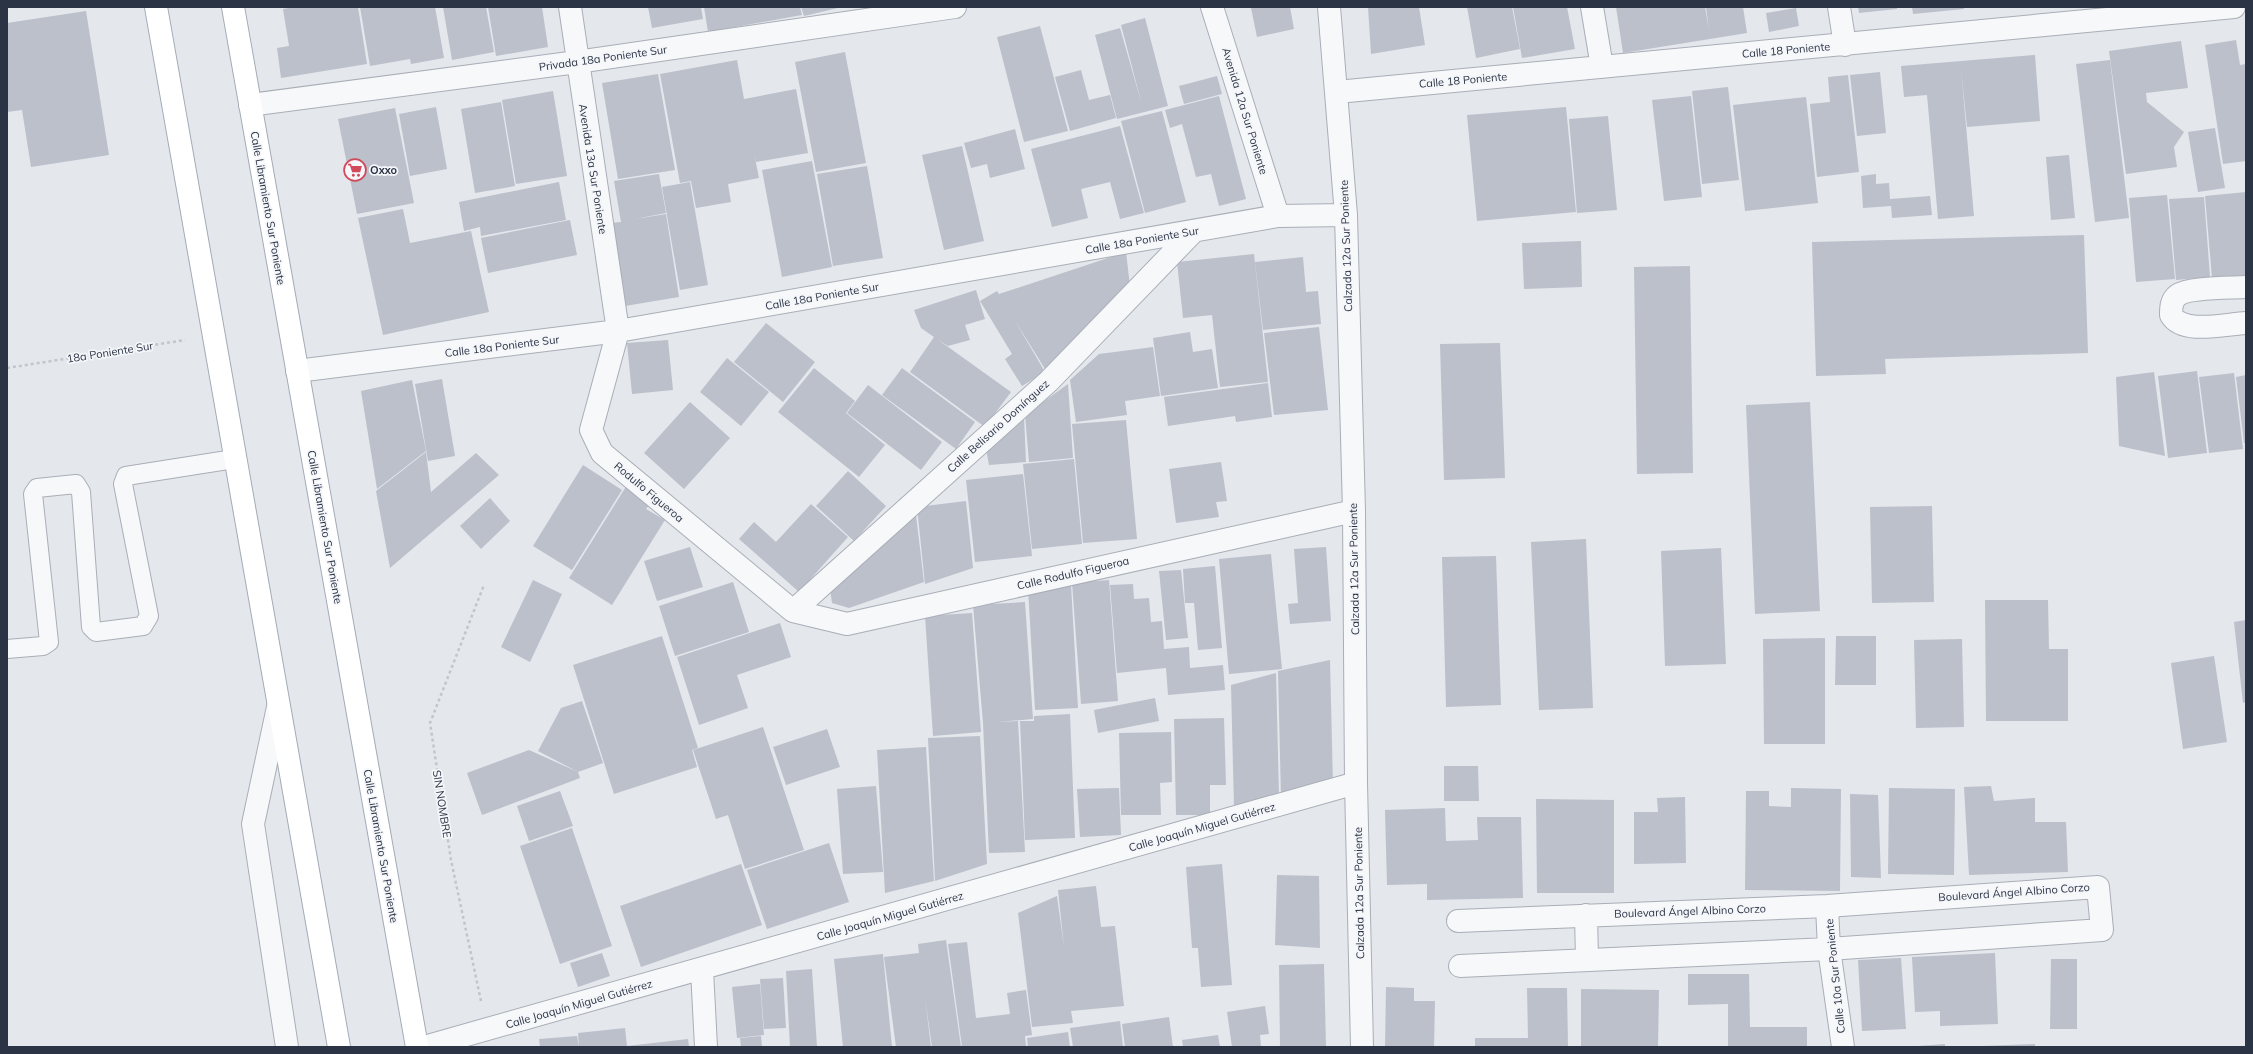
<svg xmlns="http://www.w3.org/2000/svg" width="2253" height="1054" font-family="Mulish,sans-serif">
	<rect width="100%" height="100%" fill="#e4e7ec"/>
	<path fill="#bbc0ca" d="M294,7H358L367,64L281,78L277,48L289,46L283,9Z
		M360,7H435L444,58L411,64L410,59L370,66Z
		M443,7H486L494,52L452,60Z
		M488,7H542L548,47L496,56Z
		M648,7H701L703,19L652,28Z
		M704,7H800L802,15L708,32Z
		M801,7H838V8L804,16Z
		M1257,7H1290L1294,29L1257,37L1251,8Z
		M1368,7H1419L1425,45L1371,54Z
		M1467,7H1512L1520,49L1476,58Z
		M1513,7H1567L1575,49L1522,58Z
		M1616,7H1705L1709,30L1706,7H1743L1747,33L1623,53Z
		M1858,7H1897V9L1859,13Z
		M1912,7H1964V9L1913,14Z
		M1796,8L1799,26L1769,32L1766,13Z
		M86,11L109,155L31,167L22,110L7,112V23Z
		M1145,18L1168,106L1117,119L1095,35L1120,28L1142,105L1121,25Z
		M1040,26L1068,131L1024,142L997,37Z
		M2236,40L2240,65L2246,64V161L2223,164L2205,45Z
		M2181,41L2188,88L2146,93L2147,102L2184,132L2174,147L2177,167L2126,174L2109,51Z
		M845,52L866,163L816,172L795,62Z
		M2035,55L2040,121L1967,127L1961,69L1974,216L1938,219L1927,95L1904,97L1901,66Z
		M737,60L744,99L796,89L808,153L756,162L754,153L759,178L728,184L731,202L696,208L691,181L680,183L660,74Z
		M2110,60L2129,218L2095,222L2076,64Z
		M1081,70L1089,100L1110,95L1116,118L1070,131L1055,77Z
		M1880,72L1886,133L1857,136L1850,75Z
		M658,74L675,170L618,179L602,83Z
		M1848,75L1859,172L1817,177L1810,104L1830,102L1828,77Z
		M1217,76L1222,94L1184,104L1179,86Z
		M1728,87L1739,180L1702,184L1692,91Z
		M553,91L567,176L516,184L502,100Z
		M1219,96L1246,199L1219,206L1211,174L1196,177L1182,124L1170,128L1165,110Z
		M1691,96L1702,197L1664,201L1652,100Z
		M1806,97L1818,203L1745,211L1733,105Z
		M501,102L515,186L475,193L461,109Z
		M436,107L447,169L410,176L399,114Z
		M1566,107L1576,212L1477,221L1467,115Z
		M395,108L414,203L357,214L338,119Z
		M1162,111L1186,202L1145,213L1121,121Z
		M1608,116L1617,210L1577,213L1569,119Z
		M1120,126L1144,213L1120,219L1110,182L1081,189L1088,218L1052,227L1031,149Z
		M2215,128L2225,188L2198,192L2188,132Z
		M1015,129L1025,169L990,178L987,164L971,168L964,143Z
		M962,146L984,241L944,250L922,155Z
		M2069,155L2075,218L2051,220L2046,157Z
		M812,161L832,267L782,277L762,170Z
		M867,166L883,258L833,266L817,174Z
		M659,174L666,213L635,219L666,214L679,297L625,306L611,223L621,222L614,181Z
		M1876,174V184L1889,183L1890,199L1930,196L1932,215L1892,218L1891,206L1863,208L1861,176Z
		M559,182L566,220L481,236L480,227L464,231L459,202Z
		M690,182L708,285L680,290L662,187Z
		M2246,192V275L2212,278L2205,196Z
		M2167,195L2175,279L2136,282L2129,198Z
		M2204,197L2210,277L2176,280L2169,199Z
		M403,209L410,243L471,231L489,312L383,335L358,218Z
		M570,220L577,255L488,273L481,238Z
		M2084,235L2088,353L1885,359L1886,374L1816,376L1812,242Z
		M1581,241L1582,287L1524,289L1522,243Z
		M1126,252L1130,286L1045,369L1014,319L1045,372L1022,386L1005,359L1012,354L980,301L997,291L999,294Z
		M1254,254L1268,382L1220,387L1212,315L1183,318L1177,262Z
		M1303,257L1306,292L1318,291L1321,324L1263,330L1255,262Z
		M1690,266L1693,473L1637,474L1634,267Z
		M976,290L985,319L965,325L970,340L948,346L937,339L1011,392L985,427L910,372L934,337L921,328L914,310Z
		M766,323L815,362L783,402L734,362Z
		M1319,327L1328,410L1274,415L1264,333Z
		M1190,332L1193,352L1212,349L1218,388L1161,396L1153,338Z
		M668,340L673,390L632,394L627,343Z
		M1500,343L1505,478L1444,480L1440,344Z
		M1153,347L1160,396L1125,401L1127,415L1076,422L1070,380L1099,354Z
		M727,358L769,392L741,426L700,392Z
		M814,368L855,401L846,413L885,445L859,477L778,412Z
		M902,368L975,422L956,449L882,395Z
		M2197,371L2207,453L2168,458L2158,376Z
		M2154,372L2165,456L2119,446L2116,377Z
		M2234,373L2243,449L2209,453L2199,377Z
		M2246,375V443H2244L2236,377Z
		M442,379L455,456L428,461L415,384Z
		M412,380L426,451L377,489L361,391Z
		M1268,383L1272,417L1236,422L1235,416L1168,426L1164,397Z
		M1068,384L1073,458L1029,462L1025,415Z
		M868,385L942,442L921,470L847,413Z
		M690,402L730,438L684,489L644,453Z
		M1810,402L1820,611L1755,614L1746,405Z
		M1024,417L1026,462L989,465L986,449Z
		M1126,420L1137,539L1083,543L1072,424Z
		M426,452L431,492L476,453L499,475L390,568L376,491Z
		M1074,459L1082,544L1032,549L1023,464Z
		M1221,462L1227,501L1216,502L1219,517L1176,523L1169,469Z
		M583,465L622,490L572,570L533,546Z
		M848,471L886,506L854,541L816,506Z
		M1023,474L1032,556L975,562L966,480Z
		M627,485L652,501L646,509L665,520L612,605L569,578Z
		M490,498L510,521L481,549L460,526Z
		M966,501L973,568L925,584L917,507Z
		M811,504L848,537L799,592L739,539L754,522L776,542Z
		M1932,506L1934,602L1872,603L1870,507Z
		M916,515L924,582L849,608L832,603L830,588Z
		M1586,539L1593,708L1539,710L1531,542Z
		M690,547L703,587L657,601L644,561Z
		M1326,547L1331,621L1290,624L1288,604L1298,603L1294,549Z
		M1721,548L1726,664L1665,666L1661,551Z
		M1271,554L1282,669L1229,674L1219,559Z
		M1496,556L1501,705L1446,707L1442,557Z
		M1215,566L1222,648L1198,650L1194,603H1185L1183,569Z
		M1181,570L1188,638L1166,640L1159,571Z
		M533,580L562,594L530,662L501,647Z
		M1109,580L1118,701L1081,704L1072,583Z
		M733,582L749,632L675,656L659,606Z
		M1133,584L1134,599L1149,598L1151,622L1162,621L1164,649L1189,647L1190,668L1223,665L1225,690L1168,695L1166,668L1117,673L1110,585Z
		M1071,585L1078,708L1035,710L1028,588Z
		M1985,600H2048L2049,649H2068V721H1986Z
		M1025,602L1033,719L996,722L1018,721L1025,852L989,853L983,723L973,605Z
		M972,613L981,732L933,736L925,616Z
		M2246,620V702L2243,703L2234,622Z
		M780,623L791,657L737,675L748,708L699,725L677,657Z
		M662,636L698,748L692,750L697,767L614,794L573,665Z
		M1836,636H1876V685H1835Z
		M1825,638V744H1764L1763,639Z
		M1962,639L1964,727L1916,728L1914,640Z
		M2214,656L2227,742L2183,749L2171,663Z
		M1330,660L1333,785L1281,798L1278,671Z
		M1276,673L1279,796L1234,808L1231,685Z
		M1155,698L1159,721L1098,733L1094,710Z
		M582,701L603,763L578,772L538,751L561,708Z
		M1070,714L1075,838L1025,840L1020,721H1034V716Z
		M1224,718L1226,785H1210V815H1176L1174,719Z
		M763,727L804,850L745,869L728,815L716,819L693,750Z
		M827,729L840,767L786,785L773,747Z
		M1171,732L1172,782L1160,783L1161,815H1121L1119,733Z
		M980,736L987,864L935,881L928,738Z
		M926,747L934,881L885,893L877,750Z
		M529,750L578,772L580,778L482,815L467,773Z
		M1444,766H1478L1479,801H1444Z
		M876,786L883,872L843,874L837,789Z
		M1991,786L1994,801L2035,798V822H2066L2068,872L1969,875L1964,787Z
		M1119,788L1121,835L1080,837L1077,789Z
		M1791,788L1841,789L1840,891L1745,890L1746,791H1769V806L1791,807Z
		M1889,788L1955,789L1954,875L1888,874Z
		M560,791L573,826L529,841L517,806Z
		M1850,794L1878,795L1881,878L1851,877Z
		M1685,797L1686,863L1634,864V812H1658L1657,798Z
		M1536,799L1614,800V893H1537Z
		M1445,808L1446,841L1478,840L1477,817H1521L1523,898L1427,900V884L1387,885L1385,810Z
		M572,828L612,946L560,964L520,846Z
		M829,843L849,902L767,929L747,870Z
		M741,864L762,925L641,967L620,906Z
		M1222,864L1232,985L1201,987L1198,948H1192L1186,867Z
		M1277,875L1319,876L1320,948L1275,945Z
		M1096,886L1101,927L1115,926L1124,1006L1071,1011L1073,1023L1032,1027L1018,913L1057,896L1064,947L1058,890Z
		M946,940L961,1047H932L925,998L931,1047H896L884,957L919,953L918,944Z
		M967,942L976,1018L1010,1014L1007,993L1026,990L1032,1035L1025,1036L1026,1046L962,1047L948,944Z
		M602,953L610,976L578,987L570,963Z
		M1995,953L1998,1024L1940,1026V1011L1915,1012L1912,957Z
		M883,954L892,1047H843L834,959Z
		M1901,958L1906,1029L1862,1031L1858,960Z
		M2051,959H2077V1029H2050Z
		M1324,964L1326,1047H1280L1279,965Z
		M812,969L817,1047H790L786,971Z
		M1688,974H1749L1750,1027H1807V1047H1728V1004L1688,1005Z
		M783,978L786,1028L764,1029L760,979Z
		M760,984L764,1035L737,1038L732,987Z
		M1386,987L1414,988V1001H1435L1434,1047H1385Z
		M1527,988H1567L1568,1047H1475V1038H1528Z
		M1581,989L1659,990L1658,1047H1581Z
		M1265,1006L1269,1034L1260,1035L1261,1047H1232L1227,1012Z
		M1169,1017L1173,1047H1125L1122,1024Z
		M1120,1021L1123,1047H1073L1070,1028Z
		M625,1028L627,1046L688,1039L689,1047H579L578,1033Z
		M1068,1032L1070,1047H1028L1027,1038Z
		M1218,1035L1220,1047H1183L1182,1040Z
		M577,1036L579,1047H540L539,1039Z
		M761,1036L762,1047H741L740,1038Z
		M1945,1044V1047H1918V1046Z
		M2035,1044V1047H1982V1046Z"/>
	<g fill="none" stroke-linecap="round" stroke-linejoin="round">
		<g stroke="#a9aeb7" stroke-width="20">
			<path id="service" d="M7,649L43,646L49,642L33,494L37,488L76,484L81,492L91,627L96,632L143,626L149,616L123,484L126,476L234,459"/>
		</g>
		<g stroke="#a9aeb7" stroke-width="24">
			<path id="minor" d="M570,7L618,331L591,430L602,453L793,611L847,624L1354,511
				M1212,7L1278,216
				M1329,7L1346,215L1354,511L1356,783L1362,1047
				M1592,7L1602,67
				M1839,7L1845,45
				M1337,92L2234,7
				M250,105L577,62L955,7
				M2246,287C2231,288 2189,287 2178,295C2171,300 2171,308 2171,315C2183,335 2225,324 2246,323
				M297,371L618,331L1278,216L1346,215
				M793,611L1049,381L1194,231
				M278,707L253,824L287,1047
				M1827,906L1829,949L1843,1047
				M1586,915L1587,960
				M1458,921L1827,906L2098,887L2102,930L1829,949L1460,966
				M702,970L706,1047
				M424,1047L1356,783"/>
		</g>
		<g stroke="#a3abb8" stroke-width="24">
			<path id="primary" d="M156,7L339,1047
				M233,7L417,1047"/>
		</g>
		<path stroke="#c2c5cb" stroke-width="2.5" stroke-dasharray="3 3" stroke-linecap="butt" d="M7,368L185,340
			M481,1001L451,860L430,723L484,585"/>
		<use href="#service" stroke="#f7f8fa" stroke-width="18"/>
		<use href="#minor" stroke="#f7f8fa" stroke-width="22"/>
		<use href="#primary" stroke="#fff" stroke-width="22"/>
	</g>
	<defs>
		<g id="supermarket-ring" transform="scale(1.15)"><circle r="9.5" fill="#f4f6f9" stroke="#d1495b" stroke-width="1.5"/><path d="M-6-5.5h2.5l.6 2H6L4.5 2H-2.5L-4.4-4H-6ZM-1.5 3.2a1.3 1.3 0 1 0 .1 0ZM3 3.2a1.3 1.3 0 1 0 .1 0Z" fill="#d1495b"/></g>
	</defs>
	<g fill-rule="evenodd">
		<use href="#supermarket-ring" x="355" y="170"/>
	</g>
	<g text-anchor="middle" stroke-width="3.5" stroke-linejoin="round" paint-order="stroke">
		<g font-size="11" fill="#2b3445" stroke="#f4f6f9">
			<text transform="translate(1786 50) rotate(-5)" y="4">Calle 18 Poniente</text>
			<text transform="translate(603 58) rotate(-8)" y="4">Privada 18a Poniente Sur</text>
			<text transform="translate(1463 80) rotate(-5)" y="4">Calle 18 Poniente</text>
			<text transform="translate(1245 111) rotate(73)" y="4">Avenida 12a Sur Poniente</text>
			<text transform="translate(593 169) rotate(81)" y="4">Avenida 13a Sur Poniente</text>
			<text transform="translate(268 208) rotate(80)" y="4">Calle Libramiento Sur Poniente</text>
			<text transform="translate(1142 240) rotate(-10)" y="4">Calle 18a Poniente Sur</text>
			<text transform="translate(1346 246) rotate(-92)" y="4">Calzada 12a Sur Poniente</text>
			<text transform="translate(822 296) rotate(-10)" y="4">Calle 18a Poniente Sur</text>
			<text transform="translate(502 346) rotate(-7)" y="4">Calle 18a Poniente Sur</text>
			<text transform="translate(110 352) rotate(-9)" y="4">18a Poniente Sur</text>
			<text transform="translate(998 426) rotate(-42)" y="4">Calle Belisario Domínguez</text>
			<text transform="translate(649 492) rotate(40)" y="4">Rodulfo Figueroa</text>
			<text transform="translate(325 527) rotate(80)" y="4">Calle Libramiento Sur Poniente</text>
			<text transform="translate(1354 569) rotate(-91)" y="4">Calzada 12a Sur Poniente</text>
			<text transform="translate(1073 573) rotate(-13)" y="4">Calle Rodulfo Figueroa</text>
			<text transform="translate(442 804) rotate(81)" y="4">SIN NOMBRE</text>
			<text transform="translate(1202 827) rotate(-16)" y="4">Calle Joaquín Miguel Gutiérrez</text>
			<text transform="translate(381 846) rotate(80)" y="4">Calle Libramiento Sur Poniente</text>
			<text transform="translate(2014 892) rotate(-4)" y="4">Boulevard Ángel Albino Corzo</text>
			<text transform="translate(1359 893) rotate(-91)" y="4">Calzada 12a Sur Poniente</text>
			<text transform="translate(1690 911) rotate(-2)" y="4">Boulevard Ángel Albino Corzo</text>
			<text transform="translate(890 916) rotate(-16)" y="4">Calle Joaquín Miguel Gutiérrez</text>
			<text transform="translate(1835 976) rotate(-96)" y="4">Calle 10a Sur Poniente</text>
			<text transform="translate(579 1004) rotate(-16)" y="4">Calle Joaquín Miguel Gutiérrez</text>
		</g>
		<g font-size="11" font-weight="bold" fill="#2b3445" stroke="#f4f6f9" text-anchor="start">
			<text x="370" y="174">Oxxo</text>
		</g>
	</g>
	<rect width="2253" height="1054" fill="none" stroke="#2b3445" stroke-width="16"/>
</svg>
